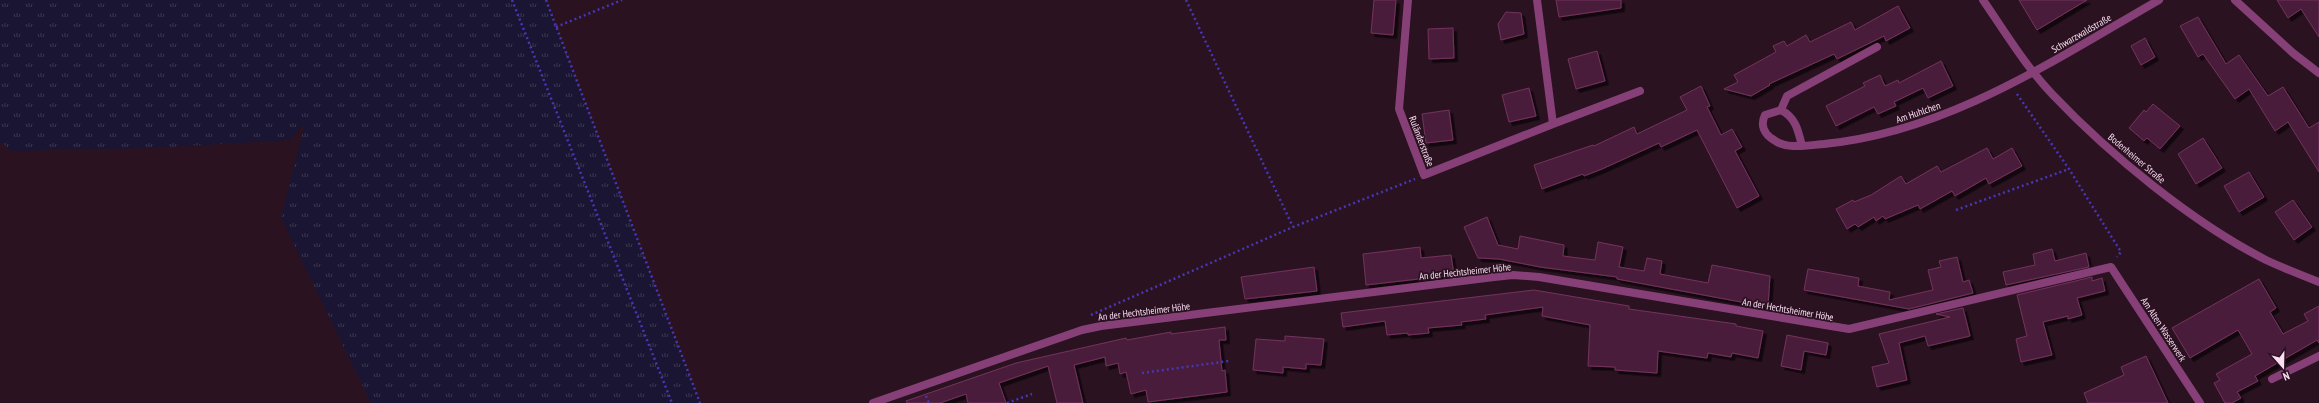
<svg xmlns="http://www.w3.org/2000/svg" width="2319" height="403" font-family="'PT Sans Narrow',sans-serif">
	<defs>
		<pattern id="grass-tufts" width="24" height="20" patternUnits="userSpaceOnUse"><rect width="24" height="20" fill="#1a1533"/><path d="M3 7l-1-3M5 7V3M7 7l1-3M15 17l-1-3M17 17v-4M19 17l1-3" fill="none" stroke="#3c3751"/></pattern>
		<filter id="shadow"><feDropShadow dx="3.5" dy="3.5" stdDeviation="0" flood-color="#0009"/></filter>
	</defs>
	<rect width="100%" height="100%" fill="#2a1221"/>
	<path fill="url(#grass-tufts)" d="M0,0H546L700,403H371L281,218L305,123L290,140L152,148L11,151L0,141Z"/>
	<path fill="#4a1f3a" stroke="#74325c" filter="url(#shadow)" d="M1374,0H1396L1393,35L1371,33Z
		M1556,0H1621V8L1559,17Z
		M2019,0H2087L2037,30Z
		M2277,0H2319V37L2301,9L2288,18Z
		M1898,6L1910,28L1886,41L1884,36L1837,59L1834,54L1769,84L1770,85L1751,96L1724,89L1738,82L1734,75L1776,52L1773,46L1784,41L1787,46L1806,35L1810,42L1851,22L1855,30Z
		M1506,12L1521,13L1524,34L1501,40L1498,24Z
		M2198,17L2226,64L2239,55L2268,96L2283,87L2309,128L2319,122V172L2288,122L2275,131L2249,89L2235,99L2203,54L2198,57L2180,26Z
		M1453,28L1454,58L1429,59L1428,29Z
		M2145,38L2155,57L2141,65L2131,46Z
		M1597,51L1605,81L1576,89L1568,59Z
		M1941,61L1953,86L1928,98L1923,88L1894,102L1896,106L1878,114L1874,107L1836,126L1826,106L1865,86L1863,83L1880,75L1885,86L1898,80L1899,83Z
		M1701,86L1710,106L1707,107L1721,135L1732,129L1742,147L1735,151L1759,196L1737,208L1697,130L1661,147L1659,143L1602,169L1584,176L1583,174L1542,189L1534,165L1593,145L1594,146L1634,127L1637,134L1687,110L1680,97Z
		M1529,88L1536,116L1509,122L1502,95Z
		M2153,104L2180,126L2160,149L2147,138L2144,141L2129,128L2144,110L2146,112Z
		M1449,110L1453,140L1426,143L1422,114Z
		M2203,138L2222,168L2196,184L2178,154Z
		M1987,148L1993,159L2012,148L2022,166L1989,184L1986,178L1955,196L1952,191L1920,209L1918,205L1885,219L1883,216L1876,221L1874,217L1858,227L1855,224L1847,229L1836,209L1853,200L1854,202L1871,195L1901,176L1906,184L1937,166L1941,172Z
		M2249,172L2264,197L2239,212L2224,186Z
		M2293,200L2312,227L2294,240L2275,212Z
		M1487,217L1498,245L1518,249L1520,236L1564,245L1563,256L1595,260L1598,242L1623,247L1619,267L1644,271L1647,258L1662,261L1660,274L1708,283L1712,265L1770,276L1768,307L1617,279V277L1540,267L1499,259L1478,258L1464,227Z
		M1420,247L1421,258L1451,255L1454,275L1366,285L1363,254Z
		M2052,249L2055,261L2086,253L2089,267L2006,285L2003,272L2035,265L2033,254Z
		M1957,257L1963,282L1969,280L1973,293L1909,309L1804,290L1808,269L1859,278L1858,286L1890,292L1889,300L1933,290L1928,270L1941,267L1939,261Z
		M1314,267L1317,291L1245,299L1241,277Z
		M2092,277V281L2102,278L2105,291L2077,298L2082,315L2068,319V316L2043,322L2052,355L2021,362L2016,339L2027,336L2017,295Z
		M2259,279L2276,308L2270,312L2283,334L2308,321L2304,314L2319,306V343L2317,340L2255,376L2258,381L2237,392L2241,398L2232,403H2225L2214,383L2220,380L2216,374L2252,354L2238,330L2190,358L2172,328Z
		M1534,290L1629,306V309L1736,324V326L1763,331L1758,358L1732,353L1731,357L1708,353L1707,358L1658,351L1657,373L1615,370V367L1588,366L1590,325L1542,316L1543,307L1485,315L1486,319L1461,322L1462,325L1428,328L1429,333L1408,335V333L1387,335L1385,321L1343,327L1341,313Z
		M1963,308L1970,336L1928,346L1925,336L1899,343L1907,380L1877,387L1872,367L1889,363L1879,334L1950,317L1936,314Z
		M1225,327L1226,340H1219L1222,371L1225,370L1227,392L1148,402L1146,390L1131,394L1126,372L1120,374L1118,363L1106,366L1105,357L1074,365L1083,403H1057L1048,366L999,383L1006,403H968L966,394L940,403H907L906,401L1016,363L1126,338L1127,340L1171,332V334Z
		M1787,335L1828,343L1826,355L1804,351L1801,370L1781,366Z
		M1285,336L1324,339L1321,365L1306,364V369L1283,367V373L1253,370L1256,339L1285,341Z
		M2146,356L2168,403H2088L2084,393L2124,375L2121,367Z"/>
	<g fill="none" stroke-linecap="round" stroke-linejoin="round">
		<path stroke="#4637b7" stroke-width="2.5" stroke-dasharray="2 3" stroke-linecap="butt" d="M512,0L672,403
			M546,0L700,403
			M1186,0L1293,227
			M556,27L622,0
			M2017,94L2069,169L2121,252L2117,257
			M1956,210L2069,169
			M1091,315L1293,227L1415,179
			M1142,373L1229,361
			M926,396L929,403
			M1007,403L1032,394"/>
		<path stroke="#864077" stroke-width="8" d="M1781,110L1787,96L1877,47
			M2272,379L2319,356"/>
		<path stroke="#864077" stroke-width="8" d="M1408,0L1399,109L1424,175L1553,124L1537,0
			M1983,0C2005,32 2026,67 2053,95C2109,154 2193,223 2266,260C2283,268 2301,275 2319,282
			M2235,0L2293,53L2319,73
			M1553,124L1640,91
			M1802,146C1798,130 1796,118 1781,110L1765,115C1760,125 1764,134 1774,140C1787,150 1809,145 1824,144C1948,132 2054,60 2159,0
			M873,403L1082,330L1101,326L1494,277L1513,275L1539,277L1849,329L2111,267L2200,403"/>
	</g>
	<g text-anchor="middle" stroke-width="3.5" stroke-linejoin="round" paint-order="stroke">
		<g font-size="10" fill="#fdddf4" stroke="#2a1221">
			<text transform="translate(2081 33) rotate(-30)" y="4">Schwarzwaldstraße</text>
			<text transform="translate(1918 112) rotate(-19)" y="4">Am Huhlchen</text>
			<text transform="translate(1422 141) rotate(69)" y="4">Ruländerstraße</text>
			<text transform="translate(2137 158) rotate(40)" y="4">Bodenheimer Straße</text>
			<text transform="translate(1465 271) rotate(-6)" y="4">An der Hechtsheimer Höhe</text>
			<text transform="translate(1788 309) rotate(10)" y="4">An der Hechtsheimer Höhe</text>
			<text transform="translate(1144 311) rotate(-7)" y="4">An der Hechtsheimer Höhe</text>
			<text transform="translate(2164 329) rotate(57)" y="4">Am Alten Wasserwerk</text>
		</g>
	</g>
	<g transform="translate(2283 367) rotate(160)" stroke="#2a1221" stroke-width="3" paint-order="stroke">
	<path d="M0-3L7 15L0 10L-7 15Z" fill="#fdddf4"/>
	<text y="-6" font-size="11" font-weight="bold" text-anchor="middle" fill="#fdddf4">N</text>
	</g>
</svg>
